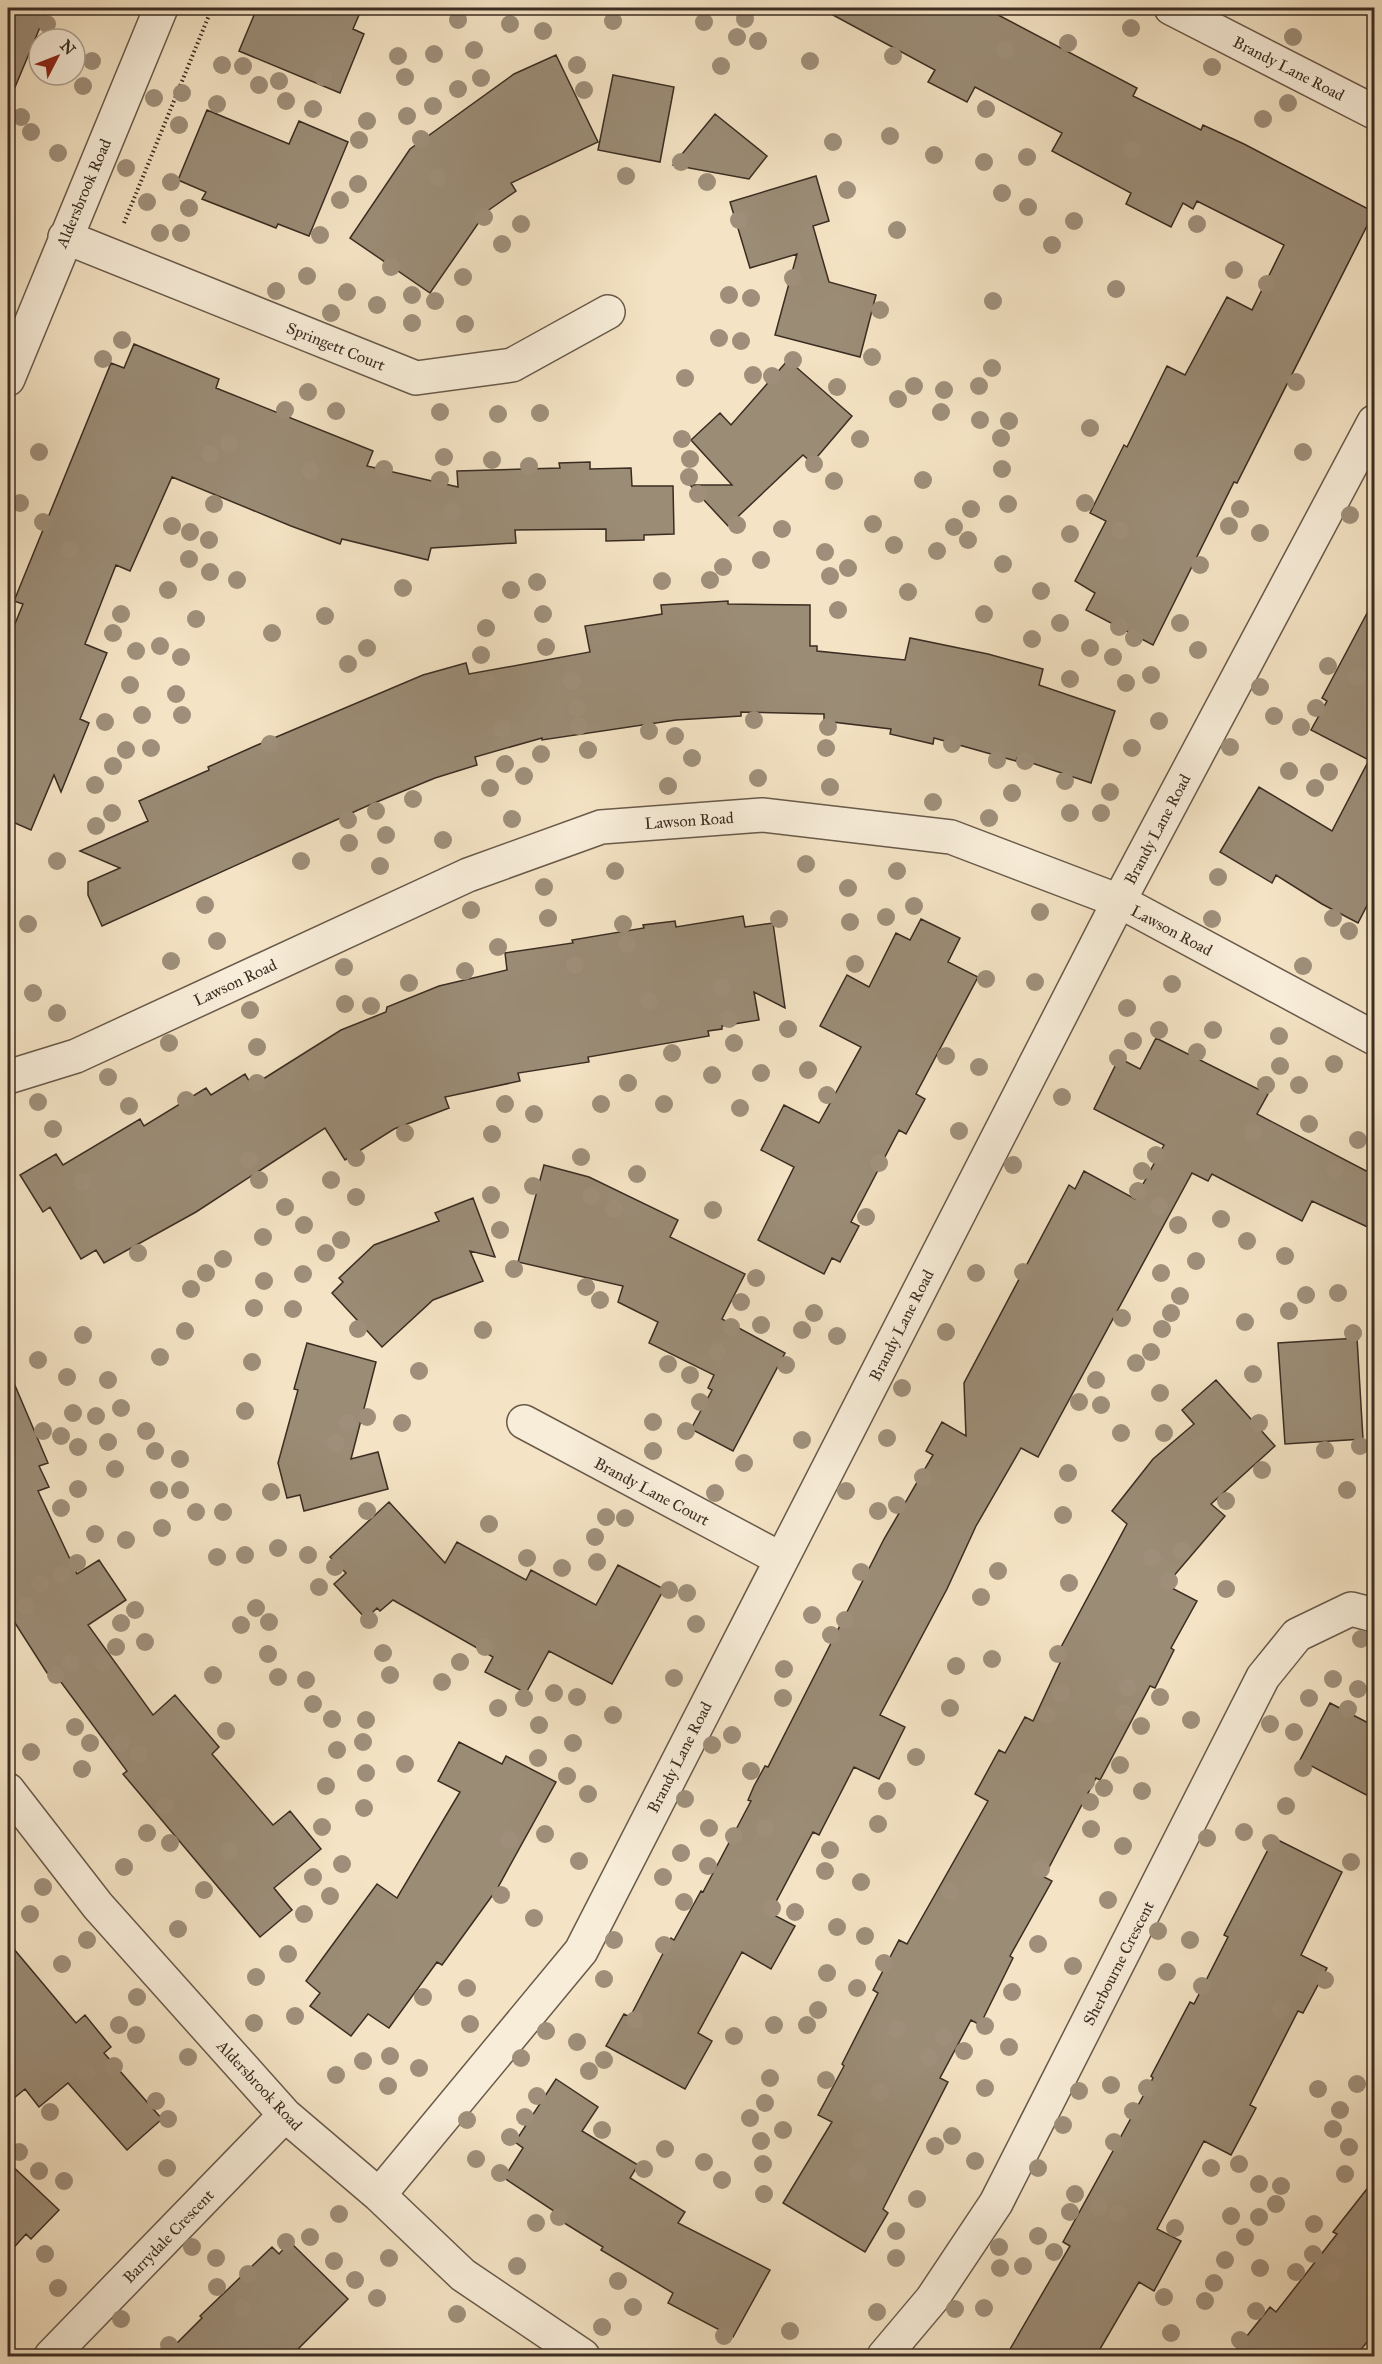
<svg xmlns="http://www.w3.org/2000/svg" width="1382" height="2364" font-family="'IM FELL Great Primer',serif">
	<rect width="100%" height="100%" fill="#f4e3c4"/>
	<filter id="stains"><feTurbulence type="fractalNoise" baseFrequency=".00333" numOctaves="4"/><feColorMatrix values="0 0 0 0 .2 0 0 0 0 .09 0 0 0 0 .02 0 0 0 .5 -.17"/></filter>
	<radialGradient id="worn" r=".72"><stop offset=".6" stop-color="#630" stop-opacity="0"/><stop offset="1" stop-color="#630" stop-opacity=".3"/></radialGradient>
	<path fill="#9b8c76" stroke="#3b2d22" stroke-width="1.5" d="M8,8H48L8,104Z
		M257,8H362L353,29L364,34L340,93L239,51Z
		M820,8H985L1137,88L1133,96L1201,130L1203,125L1244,144L1374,212L1237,483L1234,482L1153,645L1086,610L1095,593L1075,581L1106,521L1090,513L1124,445L1127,447L1167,366L1185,375L1227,297L1252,310L1284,245L1197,201L1193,209L1183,203L1171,227L1126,204L1131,193L1052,151L1062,133L975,87L967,102L928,82L935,70Z
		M556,55L598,142L511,183L516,191L486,212L430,293L350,238L410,149L514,74Z
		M613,75L674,87L660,162L598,150Z
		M207,110L289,144L299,121L348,142L309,236L278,224L276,228L202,199L206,192L178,180Z
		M715,114L767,156L749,179L673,165Z
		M816,176L829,221L813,226L829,282L876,295L860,357L775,335L797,254L750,268L730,202Z
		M134,344L219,379L216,388L373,451L367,466L458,487L457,471L560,468L559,463L590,462V469L631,468L632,486H673L674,534L644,535V540L606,541V529L515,530L516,543L431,548L428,560L342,539L340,544L291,526L172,477L130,571L116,565L85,644L107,653L80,719L89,723L61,792L54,775L31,830L8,820V641L23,604L14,601L111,363L124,368Z
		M788,360L852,416L812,463L803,455L728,526L690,485H732L691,440L720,413L731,425Z
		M1374,600V892L1358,923L1322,904L1276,875L1272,883L1220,852L1259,787L1332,831L1369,760L1311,730L1327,701L1322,698Z
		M728,601V604L810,605V646H817V651L905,660L910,638L988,654L1043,669L1039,685L1115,711L1091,783L1017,758L1016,761L934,738L933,744L890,734L891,729L824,721V714L741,712V716L676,720L542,740V738L475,757L477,765L435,778L367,806L102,926L88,895V882L120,868L80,851L148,821L139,801L209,770L208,767L255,746L423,675L466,663L469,674L590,652L585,626L662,614L661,605Z
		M743,916L745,927L773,923L785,1008L754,992L759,1020L722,1026V1029L708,1031L709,1036L588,1057L589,1062L518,1073L520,1081L445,1097L449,1108L394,1129L345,1160L325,1128L196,1212L104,1263L96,1250L81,1259L50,1207L43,1212L20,1175L56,1154L63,1165L140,1119L144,1126L206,1088L211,1095L245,1074L252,1086L341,1030L386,1012L387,1007L439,986L507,970L505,953L573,943L572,940L644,928L643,925L675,921L676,927Z
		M921,919L960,938L948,962L978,977L916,1094L925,1099L906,1134L899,1130L851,1222L859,1226L840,1262L832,1258L824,1274L758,1240L794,1167L761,1150L784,1105L819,1123L861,1047L820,1026L847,975L869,987L896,933L910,940Z
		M1156,1038L1268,1094L1257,1114L1374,1175V1230L1312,1201L1302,1221L1212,1174L1208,1181L1192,1173L1038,1457L1021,1448L976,1526L947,1589L880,1715L905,1727L879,1779L854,1767L819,1835L813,1832L770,1913L795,1926L771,1969L742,1952L698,2033L712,2041L685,2089L606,2046L624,2014L630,2017L671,1938L674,1940L701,1891L703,1892L751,1801L748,1800L754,1786L765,1766L768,1767L884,1539L933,1455L926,1451L942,1422L966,1436L964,1383L1069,1185L1075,1189L1084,1171L1135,1199L1164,1145L1094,1109L1119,1058L1140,1069Z
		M544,1165L589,1177L678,1220L670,1237L745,1274L722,1319L785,1353L733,1451L691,1429L712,1390L708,1388L714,1375L649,1343L658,1322L618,1302L623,1286L518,1262Z
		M473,1198L495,1257L470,1251L483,1281L433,1300L382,1347L332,1293L343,1282L339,1278L374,1245L439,1221L435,1213Z
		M1357,1338L1363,1439L1285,1444L1278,1343Z
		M307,1343L376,1362L351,1459L378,1452L388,1489L304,1511L300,1495L287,1498L278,1463L298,1390L294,1389Z
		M8,1369L48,1463L39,1466L49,1487L38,1491L77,1574L99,1560L126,1600L88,1625L153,1715L175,1695L219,1747L212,1754L273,1825L290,1811L321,1849L274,1888L292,1910L260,1937L123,1774L127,1771L52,1670L47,1673L8,1612Z
		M1216,1380L1275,1446L1211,1504L1225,1516L1166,1585L1197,1601L1171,1648L1174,1650L1155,1688L1150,1686L1100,1780L1096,1778L1044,1877L1052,1881L1010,1956L1013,1958L980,2025L971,2020L940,2078L948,2082L883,2209L888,2213L865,2252L783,2203L832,2122L818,2115L844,2066L842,2064L878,1993L873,1990L899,1940L907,1944L988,1801L975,1794L999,1750L1005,1753L1025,1717L1033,1721L1065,1652L1060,1649L1127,1524L1112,1511L1153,1459L1194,1424L1182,1410Z
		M389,1502L445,1563L457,1542L526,1580L531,1570L596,1605L618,1565L664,1589L612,1684L549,1651L526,1693L485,1672L493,1657L393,1600L380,1611L377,1608L366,1619L334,1584L346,1573L330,1557Z
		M1330,1703L1374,1726V1799L1300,1760Z
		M459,1742L502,1764L506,1756L556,1782L497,1889L442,1965L437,1962L389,2028L368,2014L351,2036L310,2006L320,1993L306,1981L377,1884L397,1898L460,1792L438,1781Z
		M1274,1838L1342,1872L1301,1955L1327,1968L1303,2013L1298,2011L1250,2105L1256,2108L1231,2155L1204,2141L1157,2229L1181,2241L1154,2291L1139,2282L1096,2356H1006L1070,2246L1063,2242L1153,2078L1151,2076L1190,2002L1194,2004L1228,1937L1224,1935Z
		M8,1942L76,2023L85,2015L111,2047L104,2053L162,2119L127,2150L68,2083L39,2107L25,2089L8,2103Z
		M556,2079L598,2107L582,2131L638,2165L630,2178L685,2212L678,2223L770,2270L733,2337L668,2303L673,2293L601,2250L603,2247L561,2221L563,2217L504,2178L523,2148L515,2142Z
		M8,2162L59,2210L31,2239L26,2234L8,2254Z
		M1374,2180V2333L1356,2356H1231L1270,2307L1276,2312L1337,2234L1333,2232Z
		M290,2242L348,2299L291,2356H164L202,2318L200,2316L272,2247L279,2254Z"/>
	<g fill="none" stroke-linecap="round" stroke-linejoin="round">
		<g stroke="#695a4a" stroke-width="36">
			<path id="minor" d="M1171,8L1374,112
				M65,237L416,378L512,365L608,312
				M8,379L161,8
				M8,1077L76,1056L468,875L601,827L762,815L951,837L1119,901L1374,1038
				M524,1422L781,1559
				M8,1790L98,1906L285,2115L379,2195L463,2275L583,2356
				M379,2195L581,1951L1119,901L1374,422
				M51,2356L285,2115
				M884,2356L932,2299L996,2203L1263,1677L1297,1635L1351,1609L1374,1615"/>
		</g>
		<path stroke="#3b2d22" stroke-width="4" stroke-dasharray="1.5 3" stroke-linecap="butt" d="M124,223L212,8"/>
		<use href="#minor" stroke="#f8edd9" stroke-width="33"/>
	</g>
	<g fill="#9f8f7a">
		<circle cx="745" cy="19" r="9"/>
		<circle cx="458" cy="20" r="9"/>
		<circle cx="613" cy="21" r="9"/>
		<circle cx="704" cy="22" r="9"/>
		<circle cx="47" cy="24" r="9"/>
		<circle cx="510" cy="24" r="9"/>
		<circle cx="1131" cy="28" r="9"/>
		<circle cx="543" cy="31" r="9"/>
		<circle cx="737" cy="37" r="9"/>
		<circle cx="1293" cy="37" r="9"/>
		<circle cx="758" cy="41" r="9"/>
		<circle cx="1068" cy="43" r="9"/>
		<circle cx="474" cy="50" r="9"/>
		<circle cx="1005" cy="50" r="9"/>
		<circle cx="434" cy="54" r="9"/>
		<circle cx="398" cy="56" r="9"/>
		<circle cx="893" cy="56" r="9"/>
		<circle cx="92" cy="61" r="9"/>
		<circle cx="810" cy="61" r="9"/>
		<circle cx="222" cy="65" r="9"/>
		<circle cx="577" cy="65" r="9"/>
		<circle cx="243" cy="66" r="9"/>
		<circle cx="721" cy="66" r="9"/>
		<circle cx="1212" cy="67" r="9"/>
		<circle cx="323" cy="77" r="9"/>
		<circle cx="405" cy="77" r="9"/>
		<circle cx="481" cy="78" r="9"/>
		<circle cx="279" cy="81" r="9"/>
		<circle cx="259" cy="85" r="9"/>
		<circle cx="83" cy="86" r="9"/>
		<circle cx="458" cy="89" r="9"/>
		<circle cx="584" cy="90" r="9"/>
		<circle cx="182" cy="93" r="9"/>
		<circle cx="154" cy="98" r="9"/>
		<circle cx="286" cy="101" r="9"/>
		<circle cx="1288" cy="103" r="9"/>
		<circle cx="217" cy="104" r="9"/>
		<circle cx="433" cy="106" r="9"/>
		<circle cx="313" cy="109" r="9"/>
		<circle cx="986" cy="109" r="9"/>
		<circle cx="407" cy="116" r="9"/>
		<circle cx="21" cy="117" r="9"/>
		<circle cx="1263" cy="119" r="9"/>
		<circle cx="367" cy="121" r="9"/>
		<circle cx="179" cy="125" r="9"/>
		<circle cx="31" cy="132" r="9"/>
		<circle cx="890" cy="136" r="9"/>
		<circle cx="421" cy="139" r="9"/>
		<circle cx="359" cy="140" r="9"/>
		<circle cx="833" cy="142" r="9"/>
		<circle cx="1132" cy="150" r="9"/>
		<circle cx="58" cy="153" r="9"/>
		<circle cx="934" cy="155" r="9"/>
		<circle cx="1027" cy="157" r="9"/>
		<circle cx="681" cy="162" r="9"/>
		<circle cx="984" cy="162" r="9"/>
		<circle cx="126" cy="168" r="9"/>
		<circle cx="626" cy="176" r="9"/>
		<circle cx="438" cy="178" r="9"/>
		<circle cx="171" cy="182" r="9"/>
		<circle cx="707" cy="182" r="9"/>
		<circle cx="358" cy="184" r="9"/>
		<circle cx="847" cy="190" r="9"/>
		<circle cx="1002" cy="193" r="9"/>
		<circle cx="340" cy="200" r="9"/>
		<circle cx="147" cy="202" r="9"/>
		<circle cx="1028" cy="207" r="9"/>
		<circle cx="189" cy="208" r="9"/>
		<circle cx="484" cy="217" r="9"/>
		<circle cx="739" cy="220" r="9"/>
		<circle cx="1074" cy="221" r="9"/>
		<circle cx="521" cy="224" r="9"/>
		<circle cx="1197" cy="224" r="9"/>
		<circle cx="897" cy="230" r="9"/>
		<circle cx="160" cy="233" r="9"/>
		<circle cx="181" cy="233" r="9"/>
		<circle cx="320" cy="235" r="9"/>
		<circle cx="502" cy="244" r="9"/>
		<circle cx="1052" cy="245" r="9"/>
		<circle cx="391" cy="267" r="9"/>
		<circle cx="1234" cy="270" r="9"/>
		<circle cx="307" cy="276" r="9"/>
		<circle cx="463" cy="277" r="9"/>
		<circle cx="793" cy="278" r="9"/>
		<circle cx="1267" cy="284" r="9"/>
		<circle cx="1116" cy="289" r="9"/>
		<circle cx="276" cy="291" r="9"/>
		<circle cx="347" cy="292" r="9"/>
		<circle cx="412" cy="295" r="9"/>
		<circle cx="729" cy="295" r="9"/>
		<circle cx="751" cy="298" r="9"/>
		<circle cx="435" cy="301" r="9"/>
		<circle cx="993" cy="301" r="9"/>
		<circle cx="377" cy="305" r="9"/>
		<circle cx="880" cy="310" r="9"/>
		<circle cx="331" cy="313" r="9"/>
		<circle cx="412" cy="323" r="9"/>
		<circle cx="465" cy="324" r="9"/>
		<circle cx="719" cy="338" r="9"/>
		<circle cx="122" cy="340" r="9"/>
		<circle cx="741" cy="341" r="9"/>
		<circle cx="872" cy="357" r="9"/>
		<circle cx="103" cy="359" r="9"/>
		<circle cx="793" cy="360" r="9"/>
		<circle cx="992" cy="368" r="9"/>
		<circle cx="753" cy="375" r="9"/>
		<circle cx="772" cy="376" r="9"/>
		<circle cx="685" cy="378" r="9"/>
		<circle cx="1296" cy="382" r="9"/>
		<circle cx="914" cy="386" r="9"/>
		<circle cx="979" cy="386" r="9"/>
		<circle cx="837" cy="387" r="9"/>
		<circle cx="944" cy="390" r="9"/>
		<circle cx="308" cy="392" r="9"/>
		<circle cx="898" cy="399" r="9"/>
		<circle cx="285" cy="410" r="9"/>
		<circle cx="336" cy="411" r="9"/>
		<circle cx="440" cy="412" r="9"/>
		<circle cx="941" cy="412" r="9"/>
		<circle cx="540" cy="413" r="9"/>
		<circle cx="498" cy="414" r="9"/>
		<circle cx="980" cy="420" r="9"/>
		<circle cx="1009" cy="421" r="9"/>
		<circle cx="1090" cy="428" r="9"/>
		<circle cx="1001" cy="438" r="9"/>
		<circle cx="682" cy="439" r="9"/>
		<circle cx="860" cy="439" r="9"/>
		<circle cx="229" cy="444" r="9"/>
		<circle cx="39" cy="452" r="9"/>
		<circle cx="1303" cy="452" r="9"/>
		<circle cx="210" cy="454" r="9"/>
		<circle cx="444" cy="457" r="9"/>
		<circle cx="690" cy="459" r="9"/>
		<circle cx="492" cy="460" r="9"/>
		<circle cx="814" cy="464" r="9"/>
		<circle cx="529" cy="466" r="9"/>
		<circle cx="384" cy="469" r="9"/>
		<circle cx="1002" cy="469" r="9"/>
		<circle cx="311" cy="471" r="9"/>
		<circle cx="689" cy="477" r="9"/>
		<circle cx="440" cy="480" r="9"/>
		<circle cx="923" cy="480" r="9"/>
		<circle cx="834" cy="481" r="9"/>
		<circle cx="698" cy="494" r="9"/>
		<circle cx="20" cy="503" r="9"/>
		<circle cx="1085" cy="503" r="9"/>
		<circle cx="214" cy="504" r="9"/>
		<circle cx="1008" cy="504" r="9"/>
		<circle cx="971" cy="509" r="9"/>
		<circle cx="1240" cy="509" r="9"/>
		<circle cx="452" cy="512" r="9"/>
		<circle cx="1350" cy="515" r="9"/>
		<circle cx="43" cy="522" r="9"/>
		<circle cx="873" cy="524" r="9"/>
		<circle cx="737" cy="525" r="9"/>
		<circle cx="172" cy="526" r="9"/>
		<circle cx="1229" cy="526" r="9"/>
		<circle cx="954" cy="527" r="9"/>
		<circle cx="782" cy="529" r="9"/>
		<circle cx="1120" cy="530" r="9"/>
		<circle cx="190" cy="532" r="9"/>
		<circle cx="1260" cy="533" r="9"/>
		<circle cx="1070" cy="534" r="9"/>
		<circle cx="209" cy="540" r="9"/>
		<circle cx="968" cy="540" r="9"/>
		<circle cx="894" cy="545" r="9"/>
		<circle cx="69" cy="550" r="9"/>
		<circle cx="937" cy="551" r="9"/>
		<circle cx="825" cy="552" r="9"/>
		<circle cx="189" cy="559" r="9"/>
		<circle cx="761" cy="560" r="9"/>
		<circle cx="1003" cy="564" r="9"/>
		<circle cx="1200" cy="565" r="9"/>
		<circle cx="723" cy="567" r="9"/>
		<circle cx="848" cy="568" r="9"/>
		<circle cx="210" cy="572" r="9"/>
		<circle cx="830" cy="576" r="9"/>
		<circle cx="237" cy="580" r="9"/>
		<circle cx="710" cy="580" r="9"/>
		<circle cx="662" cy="581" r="9"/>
		<circle cx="537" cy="582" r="9"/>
		<circle cx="403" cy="588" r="9"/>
		<circle cx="168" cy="590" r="9"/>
		<circle cx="511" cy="590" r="9"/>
		<circle cx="1041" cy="591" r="9"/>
		<circle cx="908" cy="592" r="9"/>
		<circle cx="838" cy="610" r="9"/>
		<circle cx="121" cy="614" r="9"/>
		<circle cx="543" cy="614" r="9"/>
		<circle cx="984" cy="614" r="9"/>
		<circle cx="325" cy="616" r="9"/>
		<circle cx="196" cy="619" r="9"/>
		<circle cx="1060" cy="623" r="9"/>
		<circle cx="1180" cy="623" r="9"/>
		<circle cx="1119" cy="627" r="9"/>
		<circle cx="486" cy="628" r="9"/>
		<circle cx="113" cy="633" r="9"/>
		<circle cx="272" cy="633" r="9"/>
		<circle cx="1134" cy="638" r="9"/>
		<circle cx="1032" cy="639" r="9"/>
		<circle cx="160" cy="646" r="9"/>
		<circle cx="546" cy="647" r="9"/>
		<circle cx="367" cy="648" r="9"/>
		<circle cx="1090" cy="648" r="9"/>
		<circle cx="1198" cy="650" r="9"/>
		<circle cx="136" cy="651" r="9"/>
		<circle cx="481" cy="655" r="9"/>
		<circle cx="181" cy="657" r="9"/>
		<circle cx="1113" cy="657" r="9"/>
		<circle cx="348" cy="664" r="9"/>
		<circle cx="1328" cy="666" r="9"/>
		<circle cx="1151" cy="675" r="9"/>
		<circle cx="1357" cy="677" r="9"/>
		<circle cx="1070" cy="679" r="9"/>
		<circle cx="572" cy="681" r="9"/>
		<circle cx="487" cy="682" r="9"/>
		<circle cx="1126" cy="683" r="9"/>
		<circle cx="130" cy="685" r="9"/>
		<circle cx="1260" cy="687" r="9"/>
		<circle cx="176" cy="694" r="9"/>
		<circle cx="577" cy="708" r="9"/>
		<circle cx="1316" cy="708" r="9"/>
		<circle cx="142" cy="715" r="9"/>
		<circle cx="182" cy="715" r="9"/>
		<circle cx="1274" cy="716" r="9"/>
		<circle cx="754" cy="720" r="9"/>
		<circle cx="1159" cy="721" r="9"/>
		<circle cx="105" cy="722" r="9"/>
		<circle cx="579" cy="726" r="9"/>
		<circle cx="828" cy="727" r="9"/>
		<circle cx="1301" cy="727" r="9"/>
		<circle cx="502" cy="729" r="9"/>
		<circle cx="649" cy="731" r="9"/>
		<circle cx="675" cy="736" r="9"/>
		<circle cx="270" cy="744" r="9"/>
		<circle cx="952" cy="744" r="9"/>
		<circle cx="1230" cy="747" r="9"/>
		<circle cx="151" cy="748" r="9"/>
		<circle cx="826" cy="748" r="9"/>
		<circle cx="1132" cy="748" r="9"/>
		<circle cx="126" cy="750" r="9"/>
		<circle cx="588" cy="750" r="9"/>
		<circle cx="541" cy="754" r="9"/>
		<circle cx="692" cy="758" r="9"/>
		<circle cx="997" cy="760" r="9"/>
		<circle cx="1025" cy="761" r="9"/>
		<circle cx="505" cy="764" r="9"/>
		<circle cx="113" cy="766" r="9"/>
		<circle cx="1289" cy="771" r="9"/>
		<circle cx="1329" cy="772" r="9"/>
		<circle cx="524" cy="776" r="9"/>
		<circle cx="758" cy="778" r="9"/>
		<circle cx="1065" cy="781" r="9"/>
		<circle cx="95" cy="785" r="9"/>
		<circle cx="668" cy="786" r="9"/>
		<circle cx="830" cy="787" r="9"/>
		<circle cx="490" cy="788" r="9"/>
		<circle cx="1315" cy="788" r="9"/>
		<circle cx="1110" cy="792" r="9"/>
		<circle cx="1012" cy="793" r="9"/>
		<circle cx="413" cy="799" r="9"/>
		<circle cx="933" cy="802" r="9"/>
		<circle cx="376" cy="811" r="9"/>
		<circle cx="112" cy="813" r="9"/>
		<circle cx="1070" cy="813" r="9"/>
		<circle cx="1101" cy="813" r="9"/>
		<circle cx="989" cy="818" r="9"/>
		<circle cx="512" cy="819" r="9"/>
		<circle cx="348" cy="820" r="9"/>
		<circle cx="96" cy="826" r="9"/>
		<circle cx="386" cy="835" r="9"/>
		<circle cx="443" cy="840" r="9"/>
		<circle cx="349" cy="843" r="9"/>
		<circle cx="57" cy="861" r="9"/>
		<circle cx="301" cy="861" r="9"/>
		<circle cx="806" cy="864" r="9"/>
		<circle cx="380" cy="866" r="9"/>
		<circle cx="615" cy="871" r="9"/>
		<circle cx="897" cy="871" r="9"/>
		<circle cx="1218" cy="877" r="9"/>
		<circle cx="544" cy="887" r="9"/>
		<circle cx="848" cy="888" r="9"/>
		<circle cx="205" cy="905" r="9"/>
		<circle cx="914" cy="906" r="9"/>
		<circle cx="471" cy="910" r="9"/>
		<circle cx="1040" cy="912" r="9"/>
		<circle cx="886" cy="917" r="9"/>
		<circle cx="548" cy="918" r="9"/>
		<circle cx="1333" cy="918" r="9"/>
		<circle cx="779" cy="919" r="9"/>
		<circle cx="1212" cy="919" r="9"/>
		<circle cx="850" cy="922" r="9"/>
		<circle cx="28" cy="924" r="9"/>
		<circle cx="623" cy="924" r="9"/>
		<circle cx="1349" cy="931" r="9"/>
		<circle cx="217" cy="941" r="9"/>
		<circle cx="627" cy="944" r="9"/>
		<circle cx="498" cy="947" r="9"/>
		<circle cx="171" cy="961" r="9"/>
		<circle cx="855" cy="964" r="9"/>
		<circle cx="575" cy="965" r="9"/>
		<circle cx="1303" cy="966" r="9"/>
		<circle cx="344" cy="967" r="9"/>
		<circle cx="465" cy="971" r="9"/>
		<circle cx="986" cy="979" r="9"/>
		<circle cx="1035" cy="982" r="9"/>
		<circle cx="409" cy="983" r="9"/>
		<circle cx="1172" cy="984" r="9"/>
		<circle cx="722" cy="987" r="9"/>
		<circle cx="33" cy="993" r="9"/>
		<circle cx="649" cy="1001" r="9"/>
		<circle cx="345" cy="1004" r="9"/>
		<circle cx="371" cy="1006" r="9"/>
		<circle cx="1127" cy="1008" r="9"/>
		<circle cx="250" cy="1010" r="9"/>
		<circle cx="57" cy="1013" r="9"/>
		<circle cx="729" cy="1019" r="9"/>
		<circle cx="788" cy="1029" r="9"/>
		<circle cx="1159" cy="1030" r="9"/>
		<circle cx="1213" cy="1030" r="9"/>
		<circle cx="1279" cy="1036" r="9"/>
		<circle cx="1133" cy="1041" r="9"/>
		<circle cx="169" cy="1043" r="9"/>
		<circle cx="734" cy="1043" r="9"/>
		<circle cx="257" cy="1047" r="9"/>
		<circle cx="1197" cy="1052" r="9"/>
		<circle cx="672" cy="1053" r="9"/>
		<circle cx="946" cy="1056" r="9"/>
		<circle cx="1118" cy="1058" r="9"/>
		<circle cx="1334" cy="1064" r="9"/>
		<circle cx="1280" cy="1066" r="9"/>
		<circle cx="979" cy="1067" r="9"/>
		<circle cx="808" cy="1070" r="9"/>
		<circle cx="761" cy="1073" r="9"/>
		<circle cx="712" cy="1075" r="9"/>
		<circle cx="108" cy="1077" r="9"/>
		<circle cx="257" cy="1083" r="9"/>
		<circle cx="628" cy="1083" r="9"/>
		<circle cx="1266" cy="1085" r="9"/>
		<circle cx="1299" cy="1085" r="9"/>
		<circle cx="827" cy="1095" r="9"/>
		<circle cx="1062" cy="1097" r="9"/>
		<circle cx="186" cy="1100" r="9"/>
		<circle cx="38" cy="1102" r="9"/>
		<circle cx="505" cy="1104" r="9"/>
		<circle cx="601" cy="1104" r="9"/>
		<circle cx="664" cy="1104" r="9"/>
		<circle cx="129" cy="1106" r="9"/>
		<circle cx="740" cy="1108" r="9"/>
		<circle cx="534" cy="1114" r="9"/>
		<circle cx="1309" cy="1124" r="9"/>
		<circle cx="53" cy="1129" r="9"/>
		<circle cx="959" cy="1131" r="9"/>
		<circle cx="1253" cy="1132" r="9"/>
		<circle cx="405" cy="1133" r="9"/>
		<circle cx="492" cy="1134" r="9"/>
		<circle cx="1358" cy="1140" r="9"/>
		<circle cx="1156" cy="1155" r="9"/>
		<circle cx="581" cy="1157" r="9"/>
		<circle cx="356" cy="1158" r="9"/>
		<circle cx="249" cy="1160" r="9"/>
		<circle cx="879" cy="1163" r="9"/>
		<circle cx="1013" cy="1165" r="9"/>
		<circle cx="1335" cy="1169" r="9"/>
		<circle cx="1142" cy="1171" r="9"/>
		<circle cx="637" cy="1174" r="9"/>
		<circle cx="259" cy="1180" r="9"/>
		<circle cx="331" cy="1180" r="9"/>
		<circle cx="82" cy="1182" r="9"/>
		<circle cx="533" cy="1186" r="9"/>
		<circle cx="1138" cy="1191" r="9"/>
		<circle cx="491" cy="1195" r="9"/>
		<circle cx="591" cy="1196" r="9"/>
		<circle cx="356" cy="1197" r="9"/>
		<circle cx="1159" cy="1206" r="9"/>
		<circle cx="285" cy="1207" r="9"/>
		<circle cx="614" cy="1209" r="9"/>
		<circle cx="713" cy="1210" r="9"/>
		<circle cx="866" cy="1217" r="9"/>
		<circle cx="1221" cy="1219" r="9"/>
		<circle cx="304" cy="1225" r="9"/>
		<circle cx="1178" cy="1225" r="9"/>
		<circle cx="500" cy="1230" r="9"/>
		<circle cx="263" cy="1237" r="9"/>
		<circle cx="341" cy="1240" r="9"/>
		<circle cx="1247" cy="1241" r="9"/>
		<circle cx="138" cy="1253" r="9"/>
		<circle cx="326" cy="1253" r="9"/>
		<circle cx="1285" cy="1256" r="9"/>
		<circle cx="223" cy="1259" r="9"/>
		<circle cx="1196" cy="1261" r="9"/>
		<circle cx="514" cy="1269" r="9"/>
		<circle cx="1023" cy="1272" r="9"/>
		<circle cx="206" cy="1273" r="9"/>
		<circle cx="976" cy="1273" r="9"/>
		<circle cx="1161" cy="1273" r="9"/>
		<circle cx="303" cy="1274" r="9"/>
		<circle cx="756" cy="1278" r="9"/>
		<circle cx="264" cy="1281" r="9"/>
		<circle cx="586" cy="1287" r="9"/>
		<circle cx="191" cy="1289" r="9"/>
		<circle cx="1338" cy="1293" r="9"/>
		<circle cx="1306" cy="1295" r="9"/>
		<circle cx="1180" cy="1296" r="9"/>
		<circle cx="600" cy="1300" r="9"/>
		<circle cx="741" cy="1302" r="9"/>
		<circle cx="254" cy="1308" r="9"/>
		<circle cx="293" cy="1309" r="9"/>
		<circle cx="1289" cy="1311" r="9"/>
		<circle cx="814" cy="1313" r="9"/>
		<circle cx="1171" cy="1313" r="9"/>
		<circle cx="1122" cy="1318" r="9"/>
		<circle cx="1245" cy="1322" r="9"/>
		<circle cx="761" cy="1325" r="9"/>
		<circle cx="731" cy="1327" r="9"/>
		<circle cx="358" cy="1329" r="9"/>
		<circle cx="1162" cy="1329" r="9"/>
		<circle cx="483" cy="1330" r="9"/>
		<circle cx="802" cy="1330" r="9"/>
		<circle cx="185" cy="1331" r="9"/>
		<circle cx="946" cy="1332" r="9"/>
		<circle cx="1353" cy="1333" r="9"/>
		<circle cx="83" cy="1335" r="9"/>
		<circle cx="837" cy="1336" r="9"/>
		<circle cx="717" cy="1352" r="9"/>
		<circle cx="1151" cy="1352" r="9"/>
		<circle cx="160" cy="1357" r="9"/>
		<circle cx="38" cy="1360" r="9"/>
		<circle cx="252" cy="1362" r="9"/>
		<circle cx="1136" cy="1363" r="9"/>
		<circle cx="668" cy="1364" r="9"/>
		<circle cx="786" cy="1365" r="9"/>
		<circle cx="419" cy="1371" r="9"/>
		<circle cx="1253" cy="1374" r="9"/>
		<circle cx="690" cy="1375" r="9"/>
		<circle cx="67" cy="1377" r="9"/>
		<circle cx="108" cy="1380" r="9"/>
		<circle cx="1096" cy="1380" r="9"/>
		<circle cx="902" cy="1388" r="9"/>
		<circle cx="1160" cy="1393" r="9"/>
		<circle cx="700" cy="1402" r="9"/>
		<circle cx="1079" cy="1402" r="9"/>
		<circle cx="1101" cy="1405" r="9"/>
		<circle cx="121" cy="1408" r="9"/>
		<circle cx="245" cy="1411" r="9"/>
		<circle cx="73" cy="1413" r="9"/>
		<circle cx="96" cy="1416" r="9"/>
		<circle cx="367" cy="1417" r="9"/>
		<circle cx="653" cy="1422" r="9"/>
		<circle cx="348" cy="1423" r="9"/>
		<circle cx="402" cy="1423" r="9"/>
		<circle cx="1259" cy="1423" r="9"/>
		<circle cx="43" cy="1431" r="9"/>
		<circle cx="146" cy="1431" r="9"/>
		<circle cx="686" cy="1431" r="9"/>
		<circle cx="1121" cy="1433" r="9"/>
		<circle cx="1164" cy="1433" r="9"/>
		<circle cx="61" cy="1436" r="9"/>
		<circle cx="887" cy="1438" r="9"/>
		<circle cx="802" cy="1440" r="9"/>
		<circle cx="108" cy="1442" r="9"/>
		<circle cx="336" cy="1443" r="9"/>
		<circle cx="1360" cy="1446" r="9"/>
		<circle cx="78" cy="1447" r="9"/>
		<circle cx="1325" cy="1450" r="9"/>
		<circle cx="155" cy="1451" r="9"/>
		<circle cx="653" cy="1451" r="9"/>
		<circle cx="180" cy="1459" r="9"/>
		<circle cx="744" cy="1463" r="9"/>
		<circle cx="115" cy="1469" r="9"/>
		<circle cx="1262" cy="1470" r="9"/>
		<circle cx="1068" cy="1473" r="9"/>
		<circle cx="923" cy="1477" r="9"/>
		<circle cx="78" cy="1489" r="9"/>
		<circle cx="159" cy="1490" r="9"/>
		<circle cx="180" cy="1490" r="9"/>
		<circle cx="1347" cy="1490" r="9"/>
		<circle cx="846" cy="1491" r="9"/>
		<circle cx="271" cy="1492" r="9"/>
		<circle cx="715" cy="1493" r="9"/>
		<circle cx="1226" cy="1501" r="9"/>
		<circle cx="897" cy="1505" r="9"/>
		<circle cx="61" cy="1508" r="9"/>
		<circle cx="367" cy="1511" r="9"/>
		<circle cx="878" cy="1511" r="9"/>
		<circle cx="196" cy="1512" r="9"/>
		<circle cx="223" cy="1512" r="9"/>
		<circle cx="1063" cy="1515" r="9"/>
		<circle cx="606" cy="1517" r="9"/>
		<circle cx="625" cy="1518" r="9"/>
		<circle cx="489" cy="1524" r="9"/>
		<circle cx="162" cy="1528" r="9"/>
		<circle cx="95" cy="1534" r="9"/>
		<circle cx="595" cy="1537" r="9"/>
		<circle cx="126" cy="1540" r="9"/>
		<circle cx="278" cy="1548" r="9"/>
		<circle cx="1182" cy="1551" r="9"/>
		<circle cx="245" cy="1555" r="9"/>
		<circle cx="308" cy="1555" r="9"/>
		<circle cx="217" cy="1557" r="9"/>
		<circle cx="527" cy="1558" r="9"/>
		<circle cx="1152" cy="1558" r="9"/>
		<circle cx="597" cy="1562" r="9"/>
		<circle cx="77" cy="1563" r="9"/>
		<circle cx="335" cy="1567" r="9"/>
		<circle cx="562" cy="1568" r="9"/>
		<circle cx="998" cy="1571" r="9"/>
		<circle cx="861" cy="1572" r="9"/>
		<circle cx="62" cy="1575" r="9"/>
		<circle cx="1169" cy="1581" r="9"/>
		<circle cx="1069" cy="1583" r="9"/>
		<circle cx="40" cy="1584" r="9"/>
		<circle cx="319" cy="1587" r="9"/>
		<circle cx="1226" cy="1589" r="9"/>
		<circle cx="669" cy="1590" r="9"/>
		<circle cx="687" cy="1593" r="9"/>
		<circle cx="981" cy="1597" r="9"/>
		<circle cx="26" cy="1606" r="9"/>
		<circle cx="256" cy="1608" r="9"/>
		<circle cx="135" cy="1610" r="9"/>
		<circle cx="812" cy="1615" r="9"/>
		<circle cx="369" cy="1620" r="9"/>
		<circle cx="845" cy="1620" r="9"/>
		<circle cx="269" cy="1622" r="9"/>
		<circle cx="121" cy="1623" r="9"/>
		<circle cx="696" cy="1624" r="9"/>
		<circle cx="241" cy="1625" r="9"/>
		<circle cx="831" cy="1635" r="9"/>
		<circle cx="1361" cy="1639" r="9"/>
		<circle cx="145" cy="1642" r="9"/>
		<circle cx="116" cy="1647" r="9"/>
		<circle cx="485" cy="1647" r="9"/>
		<circle cx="383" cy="1653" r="9"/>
		<circle cx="268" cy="1654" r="9"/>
		<circle cx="1058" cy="1654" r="9"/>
		<circle cx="992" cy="1659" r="9"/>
		<circle cx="460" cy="1662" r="9"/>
		<circle cx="71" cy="1663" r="9"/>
		<circle cx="103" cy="1663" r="9"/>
		<circle cx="956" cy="1666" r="9"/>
		<circle cx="784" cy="1669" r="9"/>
		<circle cx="56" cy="1675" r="9"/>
		<circle cx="213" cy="1675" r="9"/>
		<circle cx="390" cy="1675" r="9"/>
		<circle cx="278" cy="1677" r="9"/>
		<circle cx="674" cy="1678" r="9"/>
		<circle cx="1333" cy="1679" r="9"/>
		<circle cx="306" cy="1680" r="9"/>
		<circle cx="442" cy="1682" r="9"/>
		<circle cx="1128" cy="1688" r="9"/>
		<circle cx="1358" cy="1689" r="9"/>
		<circle cx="554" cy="1693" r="9"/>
		<circle cx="1061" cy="1693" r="9"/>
		<circle cx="577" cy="1697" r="9"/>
		<circle cx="1160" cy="1697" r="9"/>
		<circle cx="524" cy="1698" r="9"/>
		<circle cx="783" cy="1698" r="9"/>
		<circle cx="1309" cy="1698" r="9"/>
		<circle cx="313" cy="1704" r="9"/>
		<circle cx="498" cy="1708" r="9"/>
		<circle cx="950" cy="1708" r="9"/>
		<circle cx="1348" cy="1709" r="9"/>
		<circle cx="1124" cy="1713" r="9"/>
		<circle cx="613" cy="1715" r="9"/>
		<circle cx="1047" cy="1715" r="9"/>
		<circle cx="332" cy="1719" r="9"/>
		<circle cx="366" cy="1720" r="9"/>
		<circle cx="1191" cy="1720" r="9"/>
		<circle cx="1270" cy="1724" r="9"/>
		<circle cx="539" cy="1725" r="9"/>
		<circle cx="1141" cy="1726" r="9"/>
		<circle cx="75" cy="1727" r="9"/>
		<circle cx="226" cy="1731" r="9"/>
		<circle cx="1294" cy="1732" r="9"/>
		<circle cx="732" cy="1735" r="9"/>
		<circle cx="363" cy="1742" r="9"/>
		<circle cx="90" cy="1743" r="9"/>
		<circle cx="121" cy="1743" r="9"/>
		<circle cx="573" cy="1743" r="9"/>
		<circle cx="712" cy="1745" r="9"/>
		<circle cx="337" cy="1750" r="9"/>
		<circle cx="31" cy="1752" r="9"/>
		<circle cx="139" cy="1754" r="9"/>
		<circle cx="916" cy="1757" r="9"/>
		<circle cx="538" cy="1758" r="9"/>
		<circle cx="405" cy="1764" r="9"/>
		<circle cx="1120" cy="1765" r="9"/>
		<circle cx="1303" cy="1768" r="9"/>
		<circle cx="82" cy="1769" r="9"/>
		<circle cx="751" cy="1771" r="9"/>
		<circle cx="366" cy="1773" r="9"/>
		<circle cx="567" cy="1776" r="9"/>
		<circle cx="1086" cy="1782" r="9"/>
		<circle cx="326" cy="1786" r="9"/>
		<circle cx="1104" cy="1788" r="9"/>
		<circle cx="887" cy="1791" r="9"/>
		<circle cx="1142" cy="1791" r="9"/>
		<circle cx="588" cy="1794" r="9"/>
		<circle cx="685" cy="1799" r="9"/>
		<circle cx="1090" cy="1802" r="9"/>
		<circle cx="165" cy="1806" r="9"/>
		<circle cx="1286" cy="1806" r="9"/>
		<circle cx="364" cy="1808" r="9"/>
		<circle cx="878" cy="1824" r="9"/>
		<circle cx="322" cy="1827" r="9"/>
		<circle cx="709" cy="1828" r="9"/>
		<circle cx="765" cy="1828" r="9"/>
		<circle cx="1091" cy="1829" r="9"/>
		<circle cx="1244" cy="1832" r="9"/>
		<circle cx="147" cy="1833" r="9"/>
		<circle cx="545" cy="1834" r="9"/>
		<circle cx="734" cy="1836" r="9"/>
		<circle cx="1207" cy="1838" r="9"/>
		<circle cx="509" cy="1840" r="9"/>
		<circle cx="170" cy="1843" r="9"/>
		<circle cx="1271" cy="1843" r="9"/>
		<circle cx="1123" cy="1846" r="9"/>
		<circle cx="830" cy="1850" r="9"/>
		<circle cx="229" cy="1851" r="9"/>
		<circle cx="681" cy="1853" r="9"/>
		<circle cx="579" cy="1861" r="9"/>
		<circle cx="1351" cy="1862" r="9"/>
		<circle cx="342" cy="1864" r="9"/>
		<circle cx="708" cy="1866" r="9"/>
		<circle cx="124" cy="1867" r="9"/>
		<circle cx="1041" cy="1869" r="9"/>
		<circle cx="825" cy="1871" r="9"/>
		<circle cx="313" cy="1877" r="9"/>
		<circle cx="663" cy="1877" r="9"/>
		<circle cx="861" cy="1882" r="9"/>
		<circle cx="43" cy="1887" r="9"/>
		<circle cx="204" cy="1890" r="9"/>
		<circle cx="950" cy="1891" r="9"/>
		<circle cx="501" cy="1895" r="9"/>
		<circle cx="330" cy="1896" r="9"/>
		<circle cx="1108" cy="1900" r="9"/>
		<circle cx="684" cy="1902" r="9"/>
		<circle cx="772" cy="1908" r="9"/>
		<circle cx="795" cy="1912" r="9"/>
		<circle cx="30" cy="1914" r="9"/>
		<circle cx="304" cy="1914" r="9"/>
		<circle cx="534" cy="1918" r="9"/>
		<circle cx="837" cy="1927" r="9"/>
		<circle cx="178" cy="1929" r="9"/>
		<circle cx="1158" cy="1931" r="9"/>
		<circle cx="865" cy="1936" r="9"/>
		<circle cx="87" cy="1940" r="9"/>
		<circle cx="614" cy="1940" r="9"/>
		<circle cx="1190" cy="1940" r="9"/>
		<circle cx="1038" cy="1944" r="9"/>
		<circle cx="664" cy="1945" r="9"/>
		<circle cx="288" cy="1954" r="9"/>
		<circle cx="884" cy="1963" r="9"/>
		<circle cx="62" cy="1964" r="9"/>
		<circle cx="1073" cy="1966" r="9"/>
		<circle cx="1167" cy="1972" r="9"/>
		<circle cx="827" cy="1973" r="9"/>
		<circle cx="256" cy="1977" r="9"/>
		<circle cx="604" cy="1979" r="9"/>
		<circle cx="1325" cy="1980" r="9"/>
		<circle cx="1202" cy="1986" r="9"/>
		<circle cx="467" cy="1988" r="9"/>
		<circle cx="857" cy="1988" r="9"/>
		<circle cx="1012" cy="1992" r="9"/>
		<circle cx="137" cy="1997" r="9"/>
		<circle cx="423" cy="1997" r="9"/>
		<circle cx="1281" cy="2009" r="9"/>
		<circle cx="818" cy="2010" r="9"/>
		<circle cx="295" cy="2016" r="9"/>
		<circle cx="635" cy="2020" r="9"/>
		<circle cx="254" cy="2023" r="9"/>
		<circle cx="470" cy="2024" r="9"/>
		<circle cx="119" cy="2025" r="9"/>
		<circle cx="774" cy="2025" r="9"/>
		<circle cx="807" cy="2025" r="9"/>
		<circle cx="985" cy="2026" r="9"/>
		<circle cx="897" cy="2029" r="9"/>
		<circle cx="546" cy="2031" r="9"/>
		<circle cx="136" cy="2035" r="9"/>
		<circle cx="734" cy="2036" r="9"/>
		<circle cx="944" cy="2037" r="9"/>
		<circle cx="577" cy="2042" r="9"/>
		<circle cx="1009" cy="2047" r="9"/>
		<circle cx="964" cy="2051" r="9"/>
		<circle cx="390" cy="2056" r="9"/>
		<circle cx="188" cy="2057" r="9"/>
		<circle cx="929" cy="2057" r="9"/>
		<circle cx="521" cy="2058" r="9"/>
		<circle cx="604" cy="2060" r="9"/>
		<circle cx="363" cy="2061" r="9"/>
		<circle cx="114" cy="2066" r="9"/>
		<circle cx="419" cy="2068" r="9"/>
		<circle cx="589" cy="2071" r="9"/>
		<circle cx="87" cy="2073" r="9"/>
		<circle cx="336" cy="2075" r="9"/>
		<circle cx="770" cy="2078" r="9"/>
		<circle cx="826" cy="2080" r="9"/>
		<circle cx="1357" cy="2084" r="9"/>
		<circle cx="1111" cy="2085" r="9"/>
		<circle cx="388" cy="2086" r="9"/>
		<circle cx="985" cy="2088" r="9"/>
		<circle cx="1147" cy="2088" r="9"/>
		<circle cx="1318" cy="2089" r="9"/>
		<circle cx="1079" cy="2091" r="9"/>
		<circle cx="880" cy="2092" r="9"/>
		<circle cx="537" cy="2096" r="9"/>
		<circle cx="156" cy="2101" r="9"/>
		<circle cx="765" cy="2103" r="9"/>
		<circle cx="1340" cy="2110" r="9"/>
		<circle cx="1133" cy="2111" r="9"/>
		<circle cx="50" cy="2112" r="9"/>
		<circle cx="525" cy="2117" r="9"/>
		<circle cx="750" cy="2118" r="9"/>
		<circle cx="168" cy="2119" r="9"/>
		<circle cx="467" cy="2120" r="9"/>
		<circle cx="1063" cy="2125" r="9"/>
		<circle cx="1333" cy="2129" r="9"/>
		<circle cx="602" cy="2130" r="9"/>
		<circle cx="783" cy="2130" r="9"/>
		<circle cx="952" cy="2136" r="9"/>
		<circle cx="510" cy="2137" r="9"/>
		<circle cx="860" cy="2140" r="9"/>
		<circle cx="761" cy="2141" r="9"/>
		<circle cx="1114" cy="2142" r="9"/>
		<circle cx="935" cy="2146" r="9"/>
		<circle cx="1349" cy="2147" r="9"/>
		<circle cx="665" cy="2149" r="9"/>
		<circle cx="19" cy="2152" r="9"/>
		<circle cx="476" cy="2159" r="9"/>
		<circle cx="975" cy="2161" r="9"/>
		<circle cx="704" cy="2162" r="9"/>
		<circle cx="763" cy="2164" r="9"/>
		<circle cx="1239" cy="2164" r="9"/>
		<circle cx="167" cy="2168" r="9"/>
		<circle cx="1038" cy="2168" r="9"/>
		<circle cx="1211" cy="2168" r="9"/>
		<circle cx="644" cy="2169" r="9"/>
		<circle cx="39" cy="2171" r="9"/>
		<circle cx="500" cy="2173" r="9"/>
		<circle cx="858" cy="2173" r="9"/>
		<circle cx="1345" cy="2174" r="9"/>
		<circle cx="722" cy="2180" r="9"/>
		<circle cx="64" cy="2181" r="9"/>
		<circle cx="1259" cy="2184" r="9"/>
		<circle cx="1281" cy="2186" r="9"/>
		<circle cx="764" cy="2194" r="9"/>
		<circle cx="1075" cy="2194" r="9"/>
		<circle cx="917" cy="2199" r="9"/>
		<circle cx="1276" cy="2204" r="9"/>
		<circle cx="1099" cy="2207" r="9"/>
		<circle cx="1070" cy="2212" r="9"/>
		<circle cx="339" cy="2214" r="9"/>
		<circle cx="1118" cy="2214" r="9"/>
		<circle cx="1231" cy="2216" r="9"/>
		<circle cx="559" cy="2217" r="9"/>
		<circle cx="1259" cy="2217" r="9"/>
		<circle cx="536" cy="2223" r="9"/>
		<circle cx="1314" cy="2224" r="9"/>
		<circle cx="1175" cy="2228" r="9"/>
		<circle cx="896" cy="2231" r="9"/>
		<circle cx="1038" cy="2236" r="9"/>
		<circle cx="310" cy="2237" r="9"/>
		<circle cx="1245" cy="2237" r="9"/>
		<circle cx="286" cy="2242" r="9"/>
		<circle cx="192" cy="2247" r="9"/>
		<circle cx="999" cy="2247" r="9"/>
		<circle cx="1338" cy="2249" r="9"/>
		<circle cx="1054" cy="2252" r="9"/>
		<circle cx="45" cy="2254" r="9"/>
		<circle cx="1313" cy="2254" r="9"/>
		<circle cx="216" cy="2258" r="9"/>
		<circle cx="389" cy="2258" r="9"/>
		<circle cx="896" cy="2258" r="9"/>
		<circle cx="1225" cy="2260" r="9"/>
		<circle cx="334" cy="2261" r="9"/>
		<circle cx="517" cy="2266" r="9"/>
		<circle cx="1023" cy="2266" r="9"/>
		<circle cx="1000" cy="2268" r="9"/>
		<circle cx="1260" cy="2268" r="9"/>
		<circle cx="1296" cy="2272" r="9"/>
		<circle cx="1331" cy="2273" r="9"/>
		<circle cx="248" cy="2274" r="9"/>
		<circle cx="355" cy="2280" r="9"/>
		<circle cx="618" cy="2281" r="9"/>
		<circle cx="1214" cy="2283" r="9"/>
		<circle cx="217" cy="2287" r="9"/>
		<circle cx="58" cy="2288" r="9"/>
		<circle cx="1164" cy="2297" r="9"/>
		<circle cx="377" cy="2298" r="9"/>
		<circle cx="1205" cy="2301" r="9"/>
		<circle cx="633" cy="2307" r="9"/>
		<circle cx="242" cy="2308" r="9"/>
		<circle cx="984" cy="2308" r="9"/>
		<circle cx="955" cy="2309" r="9"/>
		<circle cx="1256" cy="2311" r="9"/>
		<circle cx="877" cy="2312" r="9"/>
		<circle cx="457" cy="2314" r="9"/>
		<circle cx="121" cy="2319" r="9"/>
		<circle cx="602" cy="2327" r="9"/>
		<circle cx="790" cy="2331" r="9"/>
		<circle cx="1171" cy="2333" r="9"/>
		<circle cx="724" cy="2336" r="9"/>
		<circle cx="1240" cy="2340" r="9"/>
		<circle cx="169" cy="2345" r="9"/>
	</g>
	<g text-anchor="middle" stroke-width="6" stroke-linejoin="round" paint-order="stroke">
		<g font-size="16" fill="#3b2d22" stroke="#f8edd9">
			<text transform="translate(1289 68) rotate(27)" y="6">Brandy Lane Road</text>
			<text transform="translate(83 193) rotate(-67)" y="6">Aldersbrook Road</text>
			<text transform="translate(336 346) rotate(22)" y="6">Springett Court</text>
			<text transform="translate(689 820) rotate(-4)" y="6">Lawson Road</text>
			<text transform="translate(1157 829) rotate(-62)" y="6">Brandy Lane Road</text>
			<text transform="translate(1172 930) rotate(28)" y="6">Lawson Road</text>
			<text transform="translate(235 982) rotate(-25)" y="6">Lawson Road</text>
			<text transform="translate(901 1325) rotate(-63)" y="6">Brandy Lane Road</text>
			<text transform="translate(652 1491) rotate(28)" y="6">Brandy Lane Court</text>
			<text transform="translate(679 1757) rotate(-63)" y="6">Brandy Lane Road</text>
			<text transform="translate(1118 1963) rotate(-63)" y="6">Sherbourne Crescent</text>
			<text transform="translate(260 2085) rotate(47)" y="6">Aldersbrook Road</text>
			<text transform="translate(168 2236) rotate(-46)" y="6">Barrydale Crescent</text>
		</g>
	</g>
	<rect width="1382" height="2364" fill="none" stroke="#f4e3c4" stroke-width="30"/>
	<rect x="9" y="9" width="1364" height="2346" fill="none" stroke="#3b2d22" stroke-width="3"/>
	<rect x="15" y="15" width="1352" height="2334" fill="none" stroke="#3b2d22" stroke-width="1.5"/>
	<g transform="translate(57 57) rotate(48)"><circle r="28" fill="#f8edd9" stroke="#aca090" stroke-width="1.5"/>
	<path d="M0-4.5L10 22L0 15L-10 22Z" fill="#8f2418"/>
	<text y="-9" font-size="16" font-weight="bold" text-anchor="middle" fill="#3b2d22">N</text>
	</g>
	<rect width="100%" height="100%" filter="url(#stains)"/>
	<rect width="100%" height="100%" fill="url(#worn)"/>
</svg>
